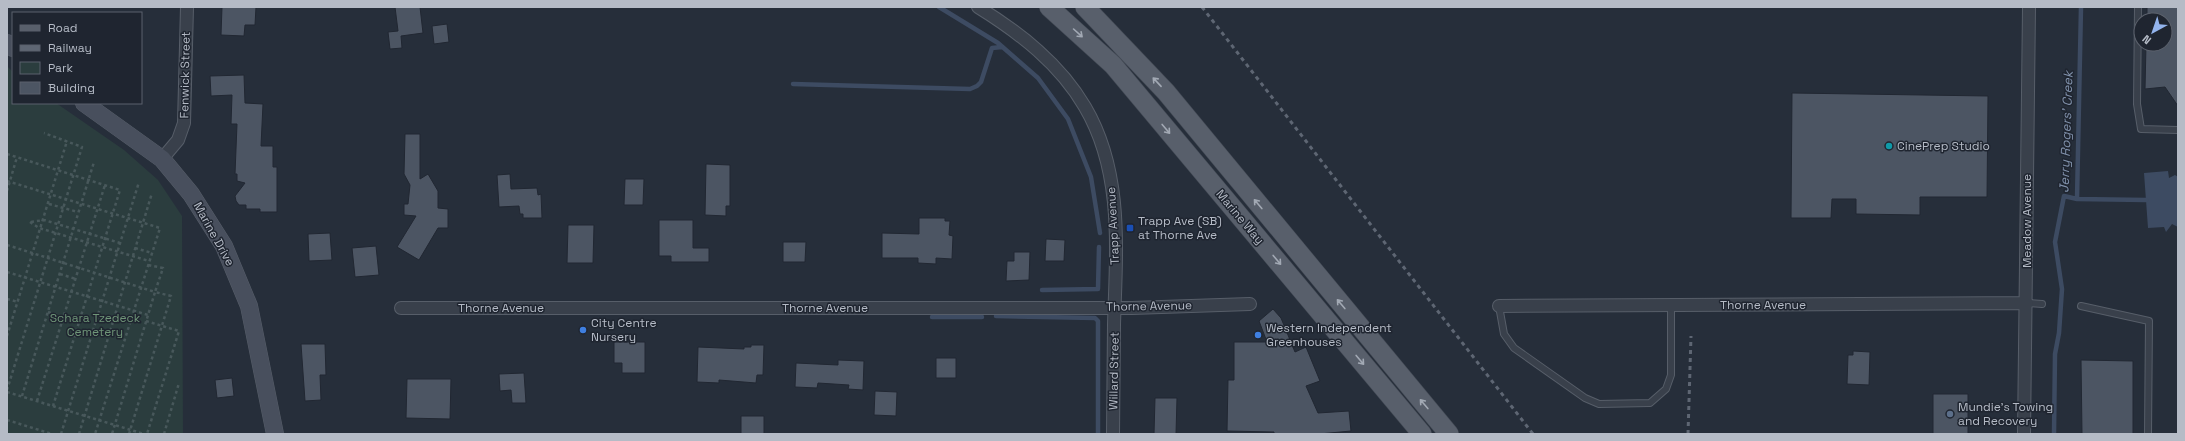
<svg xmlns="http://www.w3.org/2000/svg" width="2185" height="441" font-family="'Space Grotesk',sans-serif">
  <rect width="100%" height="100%" fill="#262e3a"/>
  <path fill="#2b3d3e" d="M7 66 13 72V103H56L124 150 158 180 182 216 183 434H7Z"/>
  <path fill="#3d4b62" d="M2168 171 2169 178 2175 175 2178 177V227L2172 224 2166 232 2164 227 2148 228 2144 173Z"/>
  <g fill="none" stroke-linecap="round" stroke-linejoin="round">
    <path stroke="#3d4b62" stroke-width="4.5" d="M939 7 998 43 1038 78 1068 119 1091 177 1100 233
      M793 84 970 89 977 86 981 82 992 48 1002 47
      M2077 199 2146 200
      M1042 290 1098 289 1099 247
      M996 316 1095 318 1098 321V433
      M932 317H982
      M2054 434 2055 354 2059 333 2062 289 2055 242 2064 196 2077 199 2081 7"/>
  </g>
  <path fill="#4c5563" stroke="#212732" d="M222 7H256L255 25H245L244 36 221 35Z
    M395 7H420L423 33 401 36 402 48 390 49 388 32 398 31Z
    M2147 7H2178V106L2165 87 2145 89 2146 44H2165V20H2147Z
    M447 24 449 42 434 44 432 26Z
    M244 75 245 103 263 104 261 146H273V167H277V212H260V209H246V205H239L236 201 235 196 245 183 237 181V174H235L237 124H231L232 95 211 96 210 76Z
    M1792 93 1988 96 1987 197H1920V215L1856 214V199H1832L1831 218H1791Z
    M405 134H420V179L428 174 438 191V208L448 209V228H438L419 260 397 247 416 216 404 215V204H408L410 185 404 174Z
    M706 164 730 165V206H726V216L705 215Z
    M510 174 511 189 537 188 538 195 541 194 542 218H523V214H520L519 206 499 207 497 175Z
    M625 179H644L643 205H624Z
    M919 218H945V221H950L949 235 953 236 952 259 936 258V264L918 263V258H882V233L919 234Z
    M659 220H693V248H709V262H671V256H659Z
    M568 225H594L593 263H567Z
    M330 233 332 260 309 261 308 234Z
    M1046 239 1065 240 1064 261H1045Z
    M783 242H806L805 262H783Z
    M376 246 379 275 355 277 352 248Z
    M1014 252H1030L1029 280 1006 281 1007 261H1014Z
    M1273 309 1281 318 1295 352 1306 347 1320 381 1306 386 1318 413 1349 411 1351 431 1319 434H1274V432L1227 431 1228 380H1234V342H1267L1259 321Z
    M614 342H645V373H622V363H614Z
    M301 344H325L326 375H320L321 400 305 401Z
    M751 345H764L763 375H757L756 383 719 380V383L697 382 698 347 744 349V347H751Z
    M1853 351 1870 352 1869 385 1847 384 1848 355H1853Z
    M936 358H956V378H936Z
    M838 360 864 361 863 390 848 389 849 385 818 383 817 388 795 387 796 363 838 365Z
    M2081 360 2133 361V434H2082Z
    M524 373 526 403H512L511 390 500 391 499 374Z
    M232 378 234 396 217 398 215 380Z
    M407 379H451L450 419 406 418Z
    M875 391 897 392 896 416 874 415Z
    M1933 394H1968V434H1933Z
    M1155 398H1177L1176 434H1154Z
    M741 416H764V434H741Z"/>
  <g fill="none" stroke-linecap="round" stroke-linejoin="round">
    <defs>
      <path id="lane" d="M2138 7 2137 104 2141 129 2178 130
        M2027 303 2042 304
        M1499 306 1504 334 1514 348 1585 398 1599 404 1650 403 1666 389 1671 375V305
        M2081 306 2149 321 2148 434"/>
      <path id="street" d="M978 7C1020 33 1060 64 1085 107 1124 173 1116 252 1114 325 1114 361 1113 398 1113 434
        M162 159 178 140 184 123 187 7
        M1499 306 2027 303
        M401 308H1132L1250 304
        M2024 434 2029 7"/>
      <path id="secondary" d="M7 43 13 48
        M84 103 162 159 191 194 224 246 249 306 275 434"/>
      <path id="primary" d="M1049 7 1113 65 1422 434
        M1085 7 1166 92 1449 434"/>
    </defs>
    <use href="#lane" stroke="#575e69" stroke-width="8"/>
    <use href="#street" stroke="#575e69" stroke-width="14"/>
    <use href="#secondary" stroke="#575e69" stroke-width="18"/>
    <use href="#primary" stroke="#424954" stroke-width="20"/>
    <path stroke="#48585b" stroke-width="2.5" stroke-dasharray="3 3" stroke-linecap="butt" d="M7 154 120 190 53 406
      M7 181 160 228 95 434
      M7 191 17 157
      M49 204 78 212
      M30 222 39 228 149 261
      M31 222 44 220 120 243
      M7 245 155 292 112 434
      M135 248 152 253
      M7 272 148 315
      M60 274 76 279
      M7 299 18 302
      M48 312 79 322
      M146 321 179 331 147 434
      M7 336 67 141
      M7 390 82 147 44 133
      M7 392 144 434
      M22 396 94 162
      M37 401 105 185
      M7 420 52 434
      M61 434 139 182
      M79 434 152 193
      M129 434 171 296 155 292 163 268 148 265
      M164 434 179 383"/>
    <use href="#lane" stroke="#39404b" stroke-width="6"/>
    <use href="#street" stroke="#39404b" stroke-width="12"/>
    <use href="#secondary" stroke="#484f5d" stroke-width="17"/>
    <use href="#primary" stroke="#585f6b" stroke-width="19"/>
    <path stroke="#5e6673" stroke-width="3" stroke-dasharray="4 4" stroke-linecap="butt" d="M1202 7 1533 434
      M1688 434 1691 336"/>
  </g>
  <defs><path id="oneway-shaft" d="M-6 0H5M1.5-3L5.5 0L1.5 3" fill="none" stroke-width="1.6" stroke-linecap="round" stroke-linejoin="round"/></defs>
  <g stroke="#a2a9b4">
    <use href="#oneway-shaft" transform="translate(1078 33) rotate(42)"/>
    <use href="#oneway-shaft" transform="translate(1157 82) rotate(-133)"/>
    <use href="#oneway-shaft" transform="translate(1166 129) rotate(50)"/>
    <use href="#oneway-shaft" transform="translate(1258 204) rotate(-130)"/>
    <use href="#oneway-shaft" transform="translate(1277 260) rotate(50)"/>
    <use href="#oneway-shaft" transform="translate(1341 304) rotate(-130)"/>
    <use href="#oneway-shaft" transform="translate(1360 360) rotate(50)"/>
    <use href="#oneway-shaft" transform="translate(1424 404) rotate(-130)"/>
  </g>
  <circle fill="#0f9aa8" stroke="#1f2530" stroke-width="1.5" cx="1889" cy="146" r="4"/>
  <rect fill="#1a4fb4" stroke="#1f2530" stroke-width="1.5" x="1126" y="224" width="8" height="8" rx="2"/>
  <g fill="#3f7fe0" stroke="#1f2530" stroke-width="1.5">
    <circle cx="583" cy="330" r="4"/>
    <circle cx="1258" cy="335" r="4"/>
  </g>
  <circle fill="#5c6f8a" stroke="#1f2530" stroke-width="1.5" cx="1950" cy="414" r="4"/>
  <g text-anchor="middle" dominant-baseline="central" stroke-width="3" stroke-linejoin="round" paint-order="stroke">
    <g font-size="12" fill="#b5bbc6" stroke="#1f2530">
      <text transform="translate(185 75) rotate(-89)">Fenwick Street</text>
      <text transform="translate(1240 217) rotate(50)">Marine Way</text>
      <text transform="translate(2027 221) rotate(-90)">Meadow Avenue</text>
      <text transform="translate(1113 226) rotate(-93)">Trapp Avenue</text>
      <text transform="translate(214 234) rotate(61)">Marine Drive</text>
      <text x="1763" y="305">Thorne Avenue</text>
      <text transform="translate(1149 306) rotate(-1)">Thorne Avenue</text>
      <text x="501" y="308">Thorne Avenue</text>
      <text x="825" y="308">Thorne Avenue</text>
      <text transform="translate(1114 371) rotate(-89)">Willard Street</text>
    </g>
    <g font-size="12" fill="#b5bbc6" stroke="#1f2530" text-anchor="start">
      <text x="1897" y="146">CinePrep Studio</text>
      <text x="1138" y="221">Trapp Ave (SB)<tspan x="1138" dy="14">at Thorne Ave</tspan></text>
      <text x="591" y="323">City Centre<tspan x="591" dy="14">Nursery</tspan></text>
      <text x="1266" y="328">Western Independent<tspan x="1266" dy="14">Greenhouses</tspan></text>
      <text x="1958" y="407">Mundie's Towing<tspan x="1958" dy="14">and Recovery</tspan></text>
    </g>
    <g font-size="12" fill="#6f9578" stroke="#1f2530">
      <text x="95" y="318">Schara Tzedeck<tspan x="95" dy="14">Cemetery</tspan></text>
    </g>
    <g font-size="13" font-style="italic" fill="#8091ab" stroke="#1f2530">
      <text transform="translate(2066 132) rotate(-88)">Jerry Rogers' Creek</text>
    </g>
  </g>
  <rect width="2185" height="441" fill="none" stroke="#b5bbc6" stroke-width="16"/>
  <rect x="12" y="12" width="130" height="92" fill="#1f2530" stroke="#5b616c"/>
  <rect x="20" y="25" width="20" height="6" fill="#585f6b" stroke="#5b616c"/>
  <text x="48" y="32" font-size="12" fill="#b5bbc6">Road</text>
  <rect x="20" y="45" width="20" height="6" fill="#5e6673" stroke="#5b616c"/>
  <text x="48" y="52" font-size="12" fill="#b5bbc6">Railway</text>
  <rect x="20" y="62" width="20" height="12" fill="#2b3d3e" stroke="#5b616c"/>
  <text x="48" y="72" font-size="12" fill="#b5bbc6">Park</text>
  <rect x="20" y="82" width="20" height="12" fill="#4c5563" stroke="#5b616c"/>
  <text x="48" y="92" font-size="12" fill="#b5bbc6">Building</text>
  <g transform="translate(2153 32) rotate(220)"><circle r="19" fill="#1f2530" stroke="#5b616c"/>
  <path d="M0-3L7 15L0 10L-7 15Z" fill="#93b4ed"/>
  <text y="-6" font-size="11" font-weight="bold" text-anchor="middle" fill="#b5bbc6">N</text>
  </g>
</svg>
